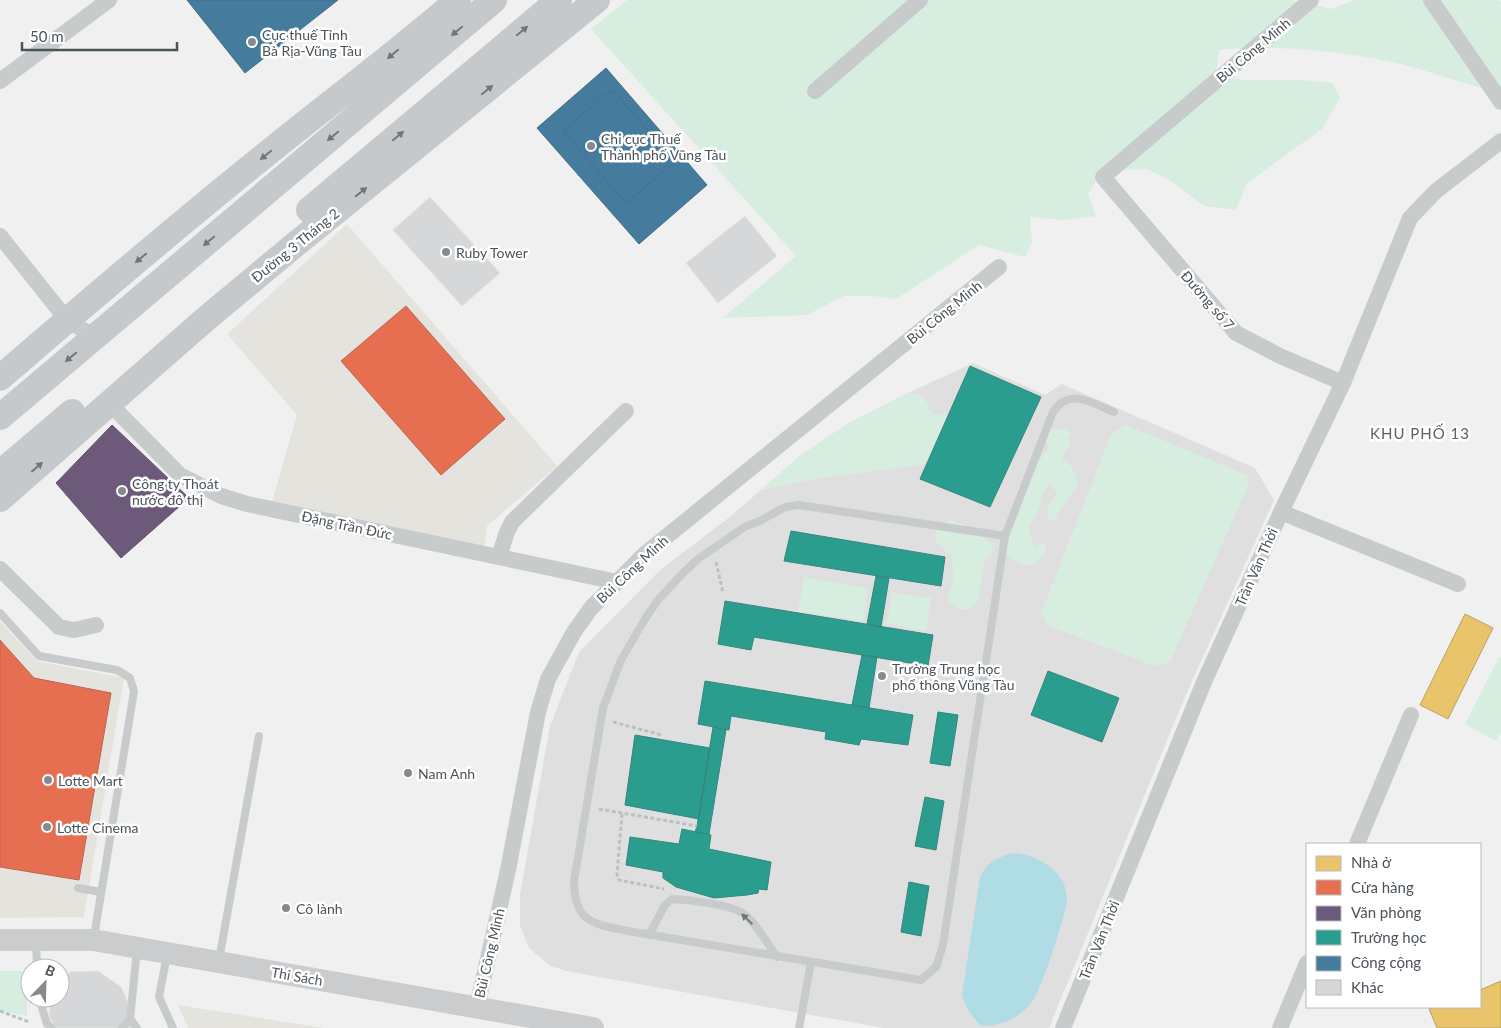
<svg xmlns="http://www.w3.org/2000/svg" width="1501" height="1028" font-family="Lato,sans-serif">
  <rect width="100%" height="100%" fill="#f0f0f0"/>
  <path fill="#e5e3de" d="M347 224 557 466 487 526 484 548 272 502 297 415 227 334Z
    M0 621 37 661 124 678 84 917 0 918Z
    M178 1005 323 1028H188Z"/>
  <path fill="#dfdfdf" d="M973 363 1045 395 1062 384 1255 468 1274 500 1184 699 1049 1028H884L566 971 549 965 529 948 520 926V894L550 726 579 652 660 570 731 516 800 456 847 424 908 393Z"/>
  <path fill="#d7eddf" d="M627 0H1291L1331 9 1355 0H1498L1501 2V91L1496 92C1468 85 1440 75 1412 67 1357 52 1276 44 1219 50L1216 74 1244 80H1303L1333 83 1340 98 1322 129 1247 183 1236 210 1204 206 1171 181 1147 169 1124 170 1097 179 1088 194 1096 216 1063 220 1030 217 1032 242 1025 257 979 245 896 299 872 296H844L807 315 723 318 796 256 591 29Z
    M908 393 923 395 933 414H948L926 464 810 480 760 491 800 456 847 424Z
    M1126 425 1247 475 1248 486 1170 662 1154 666 1049 626 1041 613 1112 432Z
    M1049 429H1069L1071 434 1068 438 1069 447 1061 460 1069 463 1076 475 1077 486 1059 511 1056 522 1048 519C1045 508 1049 501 1058 495L1050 483C1040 494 1042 502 1037 513 1035 518 1031 523 1028 528L1035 548 1045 542V553L1033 566C1022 567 1008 556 1000 547L1021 503 1016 491 1048 449V444L1044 441Z
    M949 519 963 524 992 544 993 551 984 562 979 599 970 609H961L949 604 948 595 953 582 952 558 935 540V533Z
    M804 577 868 588 863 621 798 611Z
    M892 592 931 598 926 631 887 624Z
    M1499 657 1501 658V732L1496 741 1465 724Z
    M0 971H27V1016L0 1011Z"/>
  <path fill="#b0dce6" d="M1013 853C1037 854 1065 870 1067 897 1068 910 1042 987 1034 999 1031 1003 1026 1009 1021 1013 1009 1022 997 1026 982 1026 971 1016 966 1009 962 995L980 877C986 863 997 857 1013 853Z"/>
  <path fill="#e9c46a" stroke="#b9a265" d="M1465 614 1493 628 1448 719 1420 705Z
    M1501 981V1028H1437L1429 1009 1435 1007H1480V990Z"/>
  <path fill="#e76f51" stroke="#b86754" d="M406 306 505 419 441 475 341 361Z
    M0 640 34 678 111 693 79 880 0 867Z"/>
  <path fill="#6d597a" stroke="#625770" d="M112 425 189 498 121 558 56 483Z"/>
  <path fill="#2a9d8f" stroke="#34877f" d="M970 366 1041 397 990 507 920 479Z
    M791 531 945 557 941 586 784 561Z
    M876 576 889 578 881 627 867 624Z
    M725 601 933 635 928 666 754 637 751 650 718 644Z
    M862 655 877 657 869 708 852 705Z
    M1048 671 1119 698 1102 742 1031 715Z
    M705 681 913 715 908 745 861 739 859 745 825 739 826 732 731 716 729 730 698 724Z
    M938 712 958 715 950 766 930 763Z
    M713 727 726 730 709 834 695 832 697 826Z
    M635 735 710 748 699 819 625 805Z
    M925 797 944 801 936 850 915 846Z
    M682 829 711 835 709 849 771 862 767 890 759 889 758 893 747 895 714 898 676 887 663 878V872L626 865 630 837 679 844Z
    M909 882 929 886 921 936 901 932Z"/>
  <path fill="#457b9d" stroke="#466f89" d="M187 0H338L245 73Z
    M606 68 707 185 639 244 537 128Z
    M612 89 675 162 626 203 563 131Z"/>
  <path fill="#d6d7d8" stroke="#e2e2e3" d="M430 197 500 273 462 306 393 230Z
    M745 216 777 256 718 303 686 263Z
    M98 971 121 987 135 1018 138 1028H55L49 1015 52 998H60V983L70 972Z"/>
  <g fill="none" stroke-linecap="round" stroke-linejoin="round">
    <path stroke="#b8c2bf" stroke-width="3" stroke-dasharray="4 2.5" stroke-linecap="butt" d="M716 562 723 593
      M613 722 662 735
      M599 809 697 826
      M622 814 617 874 619 880 664 889
      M0 1011 29 1022"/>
    <path stroke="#c8cbcc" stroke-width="8" d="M1005 536 799 505 785 507 760 521 746 526 698 559 684 572 658 600 645 619 621 660 603 708 574 881C574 922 593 924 628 931L921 980 936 967 943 945 1005 536 1053 412C1070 387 1092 403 1114 412
      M0 613 39 656 117 670 130 678 134 691 94 937
      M78 888 101 892
      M649 935 665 905 672 899C690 900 729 904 744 914 757 924 767 943 777 957
      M36 942 37 968
      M137 950 130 1019 137 1028
      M167 955 159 997 173 1028
      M219 960 259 736
      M39 998 47 1024 52 1028
      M122 1028 130 1019
      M799 1028 811 962"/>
    <path stroke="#c8cbcc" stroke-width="16" d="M1311 0 1103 177 1236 333 1280 356 1343 383
      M1431 0 1501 102
      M0 81 109 0
      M815 91 920 0
      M0 236 67 320 95 337
      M109 403 180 475 221 496 247 504 617 582
      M1281 512 1458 584
      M499 557 507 532 512 522 626 411
      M0 569 59 627 74 630 96 625
      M1357 844 1411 715
      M477 1007 508 870 538 712 548 679 574 632 591 608 645 554 999 267
      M1063 1028 1204 682 1281 512 1343 383 1410 218 1436 191 1501 141
      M1280 1028 1307 963"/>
    <path stroke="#caccce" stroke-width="22" d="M0 940H93L593 1028"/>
    <path stroke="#c6c9cb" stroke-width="26" d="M309 210 559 0
      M0 378C98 293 197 209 299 128 352 86 406 45 458 0
      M0 417 494 0
      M0 473 72 412
      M0 499 208 317 297 243 597 0"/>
  </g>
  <defs><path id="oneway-solid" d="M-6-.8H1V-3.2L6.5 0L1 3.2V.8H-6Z" transform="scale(1.25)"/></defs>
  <g fill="#6f767c">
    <use href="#oneway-solid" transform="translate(457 31) rotate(140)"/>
    <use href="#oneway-solid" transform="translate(522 31) rotate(-40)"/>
    <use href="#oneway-solid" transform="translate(393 54) rotate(140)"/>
    <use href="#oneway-solid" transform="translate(487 90) rotate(-39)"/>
    <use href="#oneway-solid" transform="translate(333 136) rotate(140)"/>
    <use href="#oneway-solid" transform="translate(398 136) rotate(-40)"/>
    <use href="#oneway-solid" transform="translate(266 155) rotate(141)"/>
    <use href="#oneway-solid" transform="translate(361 192) rotate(-39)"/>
    <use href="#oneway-solid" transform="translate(209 241) rotate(140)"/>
    <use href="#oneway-solid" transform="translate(141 258) rotate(140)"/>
    <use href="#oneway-solid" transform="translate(71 357) rotate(140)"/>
    <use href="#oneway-solid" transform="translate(37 467) rotate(-41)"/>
  </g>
  <use fill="#70777c" href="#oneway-solid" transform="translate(747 919) rotate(-136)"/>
  <g fill="#848a8e" stroke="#fff" stroke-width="2">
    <circle cx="252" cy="42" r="5"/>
    <circle cx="591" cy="146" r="5"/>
    <circle cx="446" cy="252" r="5"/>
    <circle cx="122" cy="491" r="5"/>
    <circle cx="882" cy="676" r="5"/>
    <circle cx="408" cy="773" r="5"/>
    <circle cx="48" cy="780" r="5"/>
    <circle cx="47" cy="827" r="5"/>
    <circle cx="286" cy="908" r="5"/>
  </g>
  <g text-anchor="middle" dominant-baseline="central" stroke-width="5" stroke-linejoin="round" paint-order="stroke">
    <g font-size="14" fill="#4a535a" stroke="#fff" text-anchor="start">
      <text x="262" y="34">Cục thuế Tỉnh<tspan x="262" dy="16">Bà Rịa-Vũng Tàu</tspan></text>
      <text x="601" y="138">Chi cục Thuế<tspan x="601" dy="16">Thành phố Vũng Tàu</tspan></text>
      <text x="456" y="252">Ruby Tower</text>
      <text x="132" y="483">Công ty Thoát<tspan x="132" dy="16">nước đô thị</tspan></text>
      <text x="892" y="668">Trường Trung học<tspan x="892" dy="16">phổ thông Vũng Tàu</tspan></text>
      <text x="418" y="773">Nam Anh</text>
      <text x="58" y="780">Lotte Mart</text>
      <text x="57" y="827">Lotte Cinema</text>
      <text x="296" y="908">Cô lành</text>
    </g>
    <g font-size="14" fill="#4a535a" stroke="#fff">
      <text transform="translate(1253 50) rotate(-40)">Bùi Công Minh</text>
      <text transform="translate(295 245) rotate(-39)">Đường 3 Tháng 2</text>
      <text transform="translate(1208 300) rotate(49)">Đường số 7</text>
      <text transform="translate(944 312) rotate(-39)">Bùi Công Minh</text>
      <text transform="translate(347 525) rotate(12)">Đặng Trần Đức</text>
      <text transform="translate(1256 567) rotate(-66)">Trần Văn Thời</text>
      <text transform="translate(632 569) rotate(-43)">Bùi Công Minh</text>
      <text transform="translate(1099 940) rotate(-68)">Trần Văn Thời</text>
      <text transform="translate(489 953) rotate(-77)">Bùi Công Minh</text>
      <text transform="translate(297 976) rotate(10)">Thi Sách</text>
    </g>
    <g font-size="15" letter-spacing="1" fill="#5d6063" stroke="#fff">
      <text x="1420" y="433">KHU PHỐ 13</text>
    </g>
  </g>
  <rect x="1306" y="843" width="175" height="165" fill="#ffffff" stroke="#b7babd"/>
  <rect x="1316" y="856" width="25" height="15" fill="#e9c46a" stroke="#b7babd"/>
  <text x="1351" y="868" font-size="15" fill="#4a535a">Nhà ở</text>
  <rect x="1316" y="880" width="25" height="15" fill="#e76f51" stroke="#b7babd"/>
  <text x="1351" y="893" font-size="15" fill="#4a535a">Cửa hàng</text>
  <rect x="1316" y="906" width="25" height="15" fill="#6d597a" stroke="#b7babd"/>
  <text x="1351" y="918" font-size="15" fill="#4a535a">Văn phòng</text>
  <rect x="1316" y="930" width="25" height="15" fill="#2a9d8f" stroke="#b7babd"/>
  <text x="1351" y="943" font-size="15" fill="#4a535a">Trường học</text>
  <rect x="1316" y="956" width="25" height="15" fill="#457b9d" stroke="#b7babd"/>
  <text x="1351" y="968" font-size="15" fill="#4a535a">Công cộng</text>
  <rect x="1316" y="980" width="25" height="15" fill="#d6d7d8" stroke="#b7babd"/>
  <text x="1351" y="993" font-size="15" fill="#4a535a">Khác</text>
  <g transform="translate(45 983) rotate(23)"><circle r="24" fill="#ffffff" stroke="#b7babd"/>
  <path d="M0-4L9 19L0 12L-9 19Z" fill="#848a8e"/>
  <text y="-8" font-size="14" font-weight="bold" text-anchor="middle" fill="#4a535a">B</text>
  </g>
  <path d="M22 42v8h155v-8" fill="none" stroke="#4a535a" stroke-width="2.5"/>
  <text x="30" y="42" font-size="15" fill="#4a535a" stroke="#ffffff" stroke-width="4" paint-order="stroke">50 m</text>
</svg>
